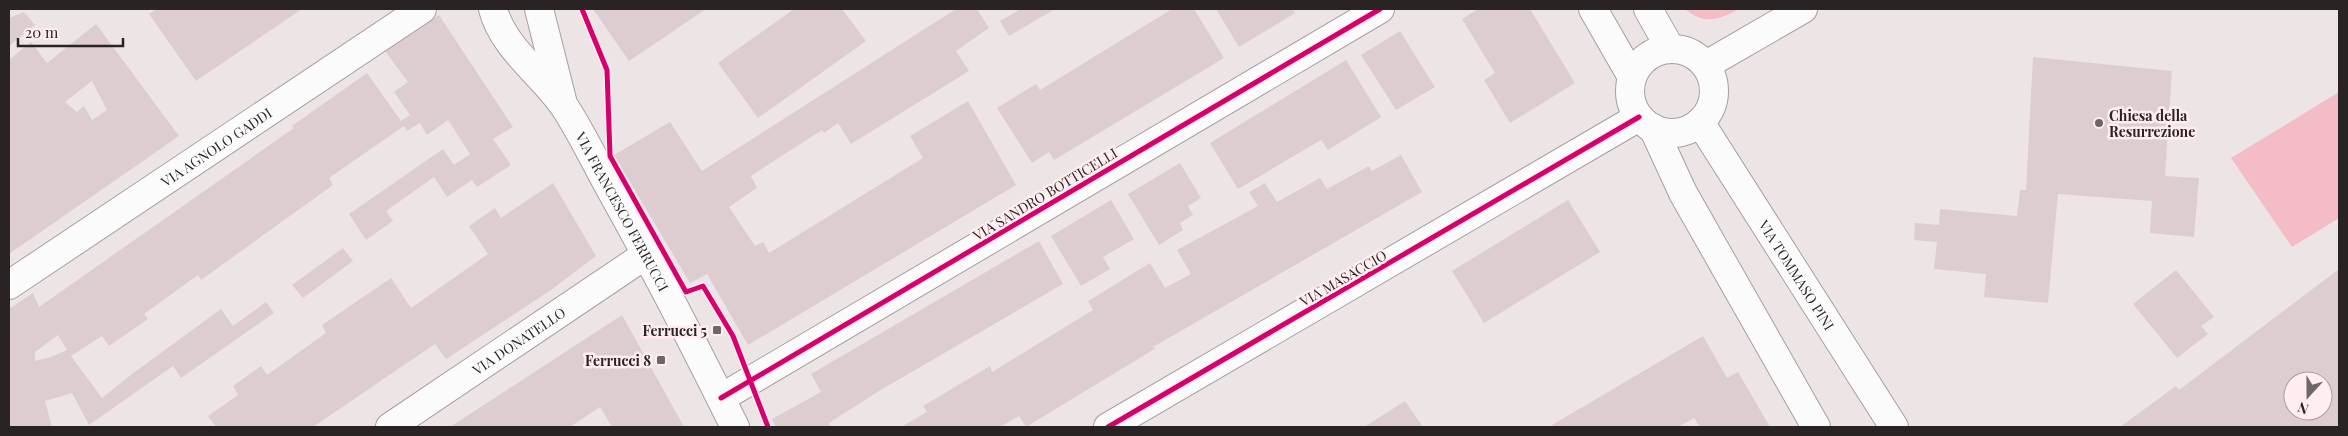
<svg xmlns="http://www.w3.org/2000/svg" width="2348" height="436" font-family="'Playfair Display',serif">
  <rect width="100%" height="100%" fill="#ede4e5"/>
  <path fill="#f3bcc6" d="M1685 9H1739C1719 20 1704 25 1685 9Z
    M2339 92V218L2292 247 2231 158Z"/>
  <path fill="#decdd0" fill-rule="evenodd" d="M157 9H302L196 81 149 14Z
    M593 9H706L629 61Z
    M794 9H842L866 41 758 118 718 63Z
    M956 9H977L989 28 956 51 969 71 851 144 838 123 824 133 822 130 751 176 757 188 729 207 755 246 763 242 769 253 923 158 910 136 968 101 1016 185 748 345 707 274 690 283 614 155 670 122 702 171Z
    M1021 9H1055L1009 36 1000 21Z
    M1172 9H1194L1224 58 1054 160 1049 152 1032 163 997 108 1036 84 1040 90Z
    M1216 9H1292L1295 13 1239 47Z
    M1478 9H1530L1575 83 1510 123 1484 80 1495 73 1462 19Z
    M24 12 35 25 9 46V18Z
    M439 15 513 127 493 139 511 165 477 187 472 180 447 197 434 177 386 211 393 221 366 240 349 214 443 149 454 165 470 154 448 120 427 135 420 123 407 131 404 126 329 178 333 185 201 280 198 275 144 314 148 319 109 346 102 336 71 356 102 398 132 374 221 309 233 326 266 302 274 313 181 378 173 366 89 425 72 393 45 401 52 427H9V309L33 293 39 307 294 128 292 126 367 73 401 121 410 115 394 92 408 82 385 51ZM58 335 67 350 51 357 35 361V352Z
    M96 24 179 136 9 254V60L31 42 47 63ZM92 81 107 110 92 120 84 106 77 112 65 102Z
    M1400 31 1435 87 1396 110 1361 55Z
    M2033 57 2172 71 2165 176 2199 178 2194 237 2150 233 2152 201 2058 194 2048 303 1984 297 1986 274 1934 269 1937 242 1914 240 1915 223 1939 225 1940 209 2017 216 2020 190H2026Z
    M1346 60 1381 117 1328 150 1321 140 1238 189 1210 143Z
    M1401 155 1422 192 1153 347 1156 348 1026 427 1019 416 1000 427H901L927 412 923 406 990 366 992 372 1093 310 1088 301 1150 263 1165 288 1191 274 1177 250 1258 206 1249 192 1265 183 1277 202 1320 178 1327 189 1369 166 1372 171Z
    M1180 163 1201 198 1188 206 1193 215 1180 223 1183 230 1159 245 1128 194Z
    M553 183 596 256 551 290 446 359 435 344 313 427H216L208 416 238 395 233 386 261 366 267 375 326 333 322 325 391 278 411 308 488 254 469 226 495 208 501 218Z
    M1111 200 1134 239 1103 257 1110 269 1081 286 1051 236Z
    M1568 200 1600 252 1484 323 1452 271Z
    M1039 241 1063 284 879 391 829 423 831 427H776L772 419 821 392 811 374Z
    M343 248 353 261 303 298 292 285Z
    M2339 269V427H2120L2176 386 2179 390ZM2293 381H2323V411H2293Z
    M2176 270 2214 317 2201 326 2208 334 2177 358 2133 304Z
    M622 315 684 427H612L600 407 570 427H450Z
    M1703 336 1727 378 1738 372 1770 427H1700L1694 418 1678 427H1553L1552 425Z
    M1405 401 1423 427H1364Z"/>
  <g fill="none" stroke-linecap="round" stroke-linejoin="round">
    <defs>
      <g id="minor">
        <path id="s1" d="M493 9C503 48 542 74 564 106 582 133 596 164 612 192 655 269 696 348 735 427"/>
        <path d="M539 9 562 100"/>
        <path d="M1593 9 1632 77"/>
        <path d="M1648 9 1670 48"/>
        <circle cx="1672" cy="91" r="42"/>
        <path d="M1706 65 1803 9"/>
        <path id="s2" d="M1700 122 1894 427"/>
        <path d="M1653 128 1683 193 1816 427"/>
        <path id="s3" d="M9 285 422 9"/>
        <path d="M721 398 1380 9"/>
        <path id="s4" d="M390 427 647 254"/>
        <path d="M1108 427 1639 117"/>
      </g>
    </defs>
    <use href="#minor" stroke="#a69fa0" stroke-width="30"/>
    <use href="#minor" stroke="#fcfbfb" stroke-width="28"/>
    <defs>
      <path id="cycleway" d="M582 9 607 70 610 156 686 292 703 286 733 336 768 427
        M721 398 1380 9
        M1108 427 1639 117"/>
    </defs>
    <use href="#cycleway" stroke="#ffedef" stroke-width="8"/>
    <use href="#cycleway" stroke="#d6006c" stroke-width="5"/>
  </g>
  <g fill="#6e6768" stroke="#ffedef" stroke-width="2">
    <circle cx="2099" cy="123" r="5"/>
    <rect x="712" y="325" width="10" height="10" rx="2.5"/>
    <rect x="656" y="355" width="10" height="10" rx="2.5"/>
  </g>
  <g text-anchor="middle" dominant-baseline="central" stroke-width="5" stroke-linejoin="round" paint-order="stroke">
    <g font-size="14" font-weight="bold" fill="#2a2324" stroke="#ffedef" text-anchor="end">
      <text x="2109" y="115" text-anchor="start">Chiesa della<tspan x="2109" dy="16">Resurrezione</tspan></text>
      <text x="707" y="330">Ferrucci 5</text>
      <text x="651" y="360">Ferrucci 8</text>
    </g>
    <g font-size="14" fill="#2a2324" stroke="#ffedef">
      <text stroke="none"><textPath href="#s3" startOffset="249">VIA AGNOLO GADDI</textPath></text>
      <text transform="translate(1045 194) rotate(-31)">VIA SANDRO BOTTICELLI</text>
      <text stroke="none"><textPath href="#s1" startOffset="242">VIA FRANCESCO FERRUCCI</textPath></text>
      <text stroke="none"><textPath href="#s2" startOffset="181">VIA TOMMASO PINI</textPath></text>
      <text transform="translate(1343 278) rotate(-30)">VIA MASACCIO</text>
      <text stroke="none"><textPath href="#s4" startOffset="155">VIA DONATELLO</textPath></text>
    </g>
  </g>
  <rect width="2348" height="436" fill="none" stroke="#2a2324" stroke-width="20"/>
  <g transform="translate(2308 396) rotate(201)"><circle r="24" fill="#ffedef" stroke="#aa9c9e"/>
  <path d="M0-4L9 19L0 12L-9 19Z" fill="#6e6768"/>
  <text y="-8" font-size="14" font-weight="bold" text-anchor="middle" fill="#2a2324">N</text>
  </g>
  <path d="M18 38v8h105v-8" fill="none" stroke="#2a2324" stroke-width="2.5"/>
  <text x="25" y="38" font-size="15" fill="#2a2324" stroke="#ffedef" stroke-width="4" paint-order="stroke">20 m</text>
</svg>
